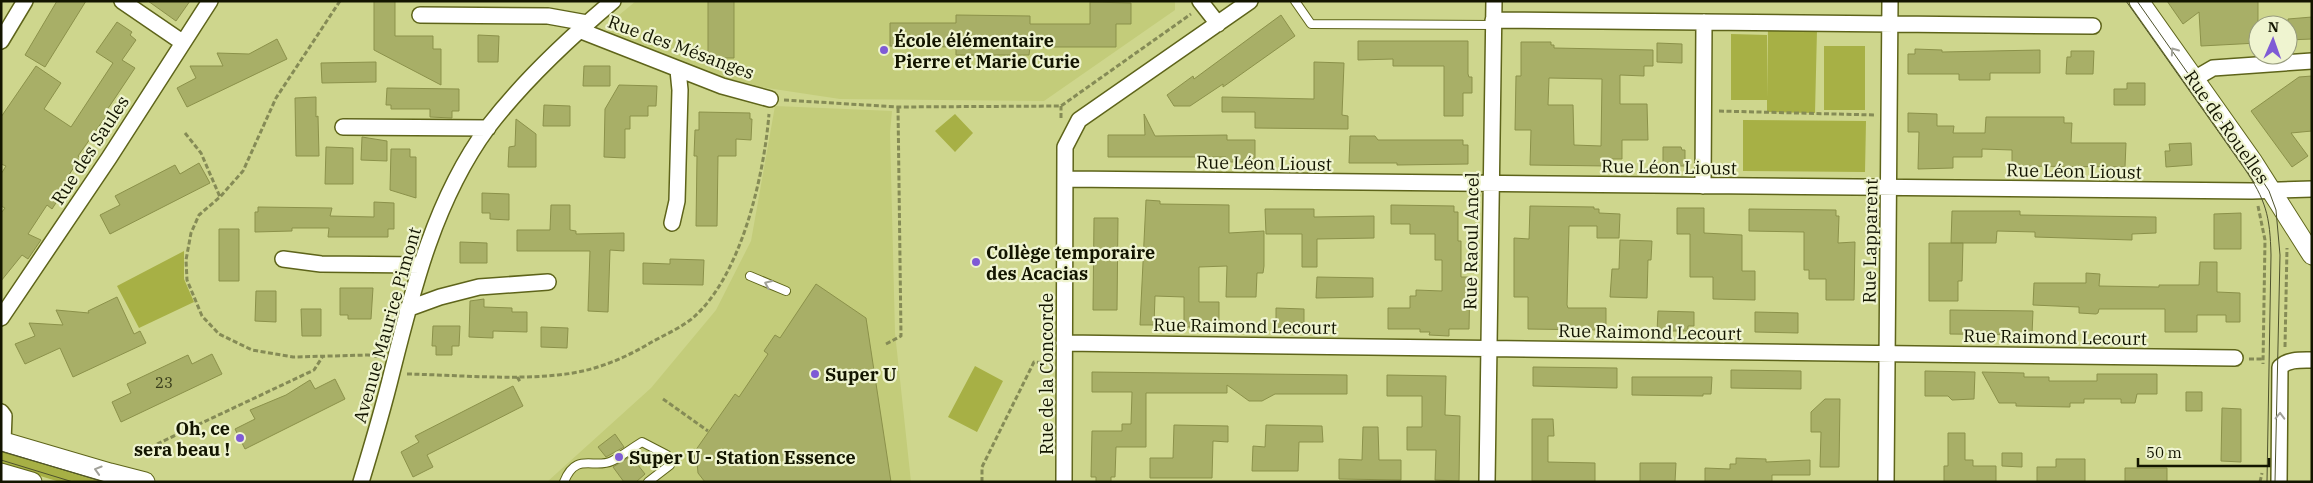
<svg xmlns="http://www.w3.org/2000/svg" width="2313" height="483" font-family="'IBM Plex Serif',serif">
  <rect width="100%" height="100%" fill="#ced68d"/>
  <path fill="#c3cc7a" d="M636 1H1175V10L1044 101 840 99 753 86 695 68 609 33 607 25Z
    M775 106 892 111 890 133 895 333 911 482H547L651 388 716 310 751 241Z"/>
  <path fill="#a7b045" d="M1768 29 1817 30 1815 113 1767 112V100H1731V34L1767 35V98Z
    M1824 46H1865V110H1824Z
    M955 114 973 133 955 152 935 131Z
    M1743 120 1866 121 1865 172 1743 171Z
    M184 251V279L194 302 139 328 117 286Z
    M975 366 1003 381 977 432 948 417Z
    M1 446 121 482H60L1 464Z"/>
  <path fill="#a8af67" stroke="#8b914a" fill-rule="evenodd" d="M57 1H86L45 67 25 55Z
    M148 1H190L176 21Z
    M374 1H395V36H433V49H441V85L374 50Z
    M708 1H734V58H708Z
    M2167 1H2258V43L2201 46 2199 12 2183 24Z
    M1090 2 1131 3V24H1116V47H1030L1029 55H956V47L890 46V23H956V15L1030 16V24H1090Z
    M1281 15 1295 36 1223 87V84L1190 106H1174L1167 95 1193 76 1194 79Z
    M2312 17V39L2288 40V19Z
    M117 22 132 32 130 35 136 40 122 60 135 68 107 110 109 112 78 156 80 158 61 187 65 189 52 209 47 205 28 234 41 240 28 259 22 255 1 281V213L5 208 1 206V174L6 166 1 164V117L36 66 61 83 44 109 71 127 113 63 96 52Z
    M478 35 499 36 498 62H478Z
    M277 39 287 59 187 107 177 88 196 78 190 66H223L217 53 249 54Z
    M1358 41H1468V74L1469 77H1472V93H1463V116H1444V66H1393V59L1358 60Z
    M1521 42H1551V45H1554V48L1653 50V66H1644V76L1620 75V104H1647L1648 140H1622V159H1608V166L1530 165 1531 130H1515L1516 76H1521ZM1549 78 1602 79 1601 146 1574 145 1573 105H1548Z
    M1657 43 1682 44V63L1657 62Z
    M1915 49 1942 50V52L2040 50V73H1990V80H1959V74H1908V54H1915Z
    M2071 51H2094L2093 74H2066L2067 57H2071Z
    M376 62V82L322 83 321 63Z
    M1314 62 1344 63 1342 115 1348 116V129L1255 128V112H1222V97L1314 99Z
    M584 66H610V86H583Z
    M2312 76V131L2291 133 2308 156 2292 167 2251 111 2299 77Z
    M2127 83H2145V105H2114V89H2127Z
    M619 85 657 86 656 106H648V116H630V129H625V158L604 157 605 109Z
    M387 88 459 89V111H452V118L430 117V109H391V105H386Z
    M316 97V117L318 116 319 156H296L295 98Z
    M544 105 570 106V126H543Z
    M699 112 750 113V119H752L751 140 736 139V156H718L717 226H696L697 156H694L695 130H699Z
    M1908 113 1937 114V126H1954L1953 133H1985L1986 117H2064V123H2072L2071 143H2126L2125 167 2012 166V150L1982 149V157H1953V168L1918 169 1919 132H1908Z
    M1144 114 1155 136 1227 135V140H1255V162H1226V157H1108V135H1145Z
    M516 119 536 134V167H508L509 147 515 146Z
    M1350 136H1375L1378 140H1463V145H1468V164L1397 165V163H1349Z
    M362 137 387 141V161L361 160Z
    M2191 143 2192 165 2166 167 2165 151H2170L2169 144Z
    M326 147 353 148V184H325Z
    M1663 147H1681L1682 150H1685V166H1663Z
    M391 149H410V157H416V198L390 190Z
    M199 163 210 183 110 234 100 215 120 205 115 196 175 165 180 174Z
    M482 193 509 194V220L490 219V213H482Z
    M1146 200 1160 201V204L1229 205V233L1264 231V266L1263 273H1257L1256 297H1226L1227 266 1199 267V302H1219V327H1184V297L1155 296 1154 325H1140Z
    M374 202 394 203V229H388V237H328L329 228H292V231L255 232V212H258V207L332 208 330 216 374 217Z
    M551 205H570V230L576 231V234L624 233V251L610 250 608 312 588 311 590 251H517V230H550Z
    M1391 205 1454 206V212H1458V241H1461V277H1470L1469 329H1449V336L1429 335 1430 332H1420V329H1388V308H1410V296H1416V290L1442 291V260H1435V234H1410V224H1391Z
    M1530 206 1594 207V209H1599V213L1620 214 1619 238H1597V226H1569L1567 305 1568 308H1606V327H1596V330L1528 329V297H1514V238L1529 239Z
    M1677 208H1704V233L1742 235V271H1755V300L1713 299V277H1690V234H1677Z
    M1265 209H1314V217L1374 216V238L1317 239V267H1302V234H1266Z
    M1749 209 1836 210V216H1839L1838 243 1855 242 1854 300H1826V279H1809V270H1804V232L1749 231Z
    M1952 211H2020V215L2156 217V233L2132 234V240L2035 237V232L1997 231 1996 243H1951Z
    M2241 213V249H2214V214Z
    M1094 218H1118L1117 310H1093Z
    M219 229H239V281H219Z
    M1620 240 1652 241 1651 260H1648L1647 298 1610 297 1612 269H1619Z
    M460 242 487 243V263H460Z
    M1929 243H1963L1962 281H1958V301H1929Z
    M670 259 704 260 703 285 643 284V263L670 264Z
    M2200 262H2217V292L2240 293V322H2226V315H2197V332H2165V309H2099L2098 313 2096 314 2079 313V307L2033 305 2034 283H2086V273L2100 274 2099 286 2159 287V285H2199Z
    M1317 277 1373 278V297L1316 298Z
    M816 284 866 318 891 482H705L698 473 697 462 693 454 735 394 739 397 768 354 764 351 775 335 780 338Z
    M340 288H373L371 319H348V315H340Z
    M256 291H276V322L255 321Z
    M117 297 134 334 140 331 146 343 73 377 60 348 25 364 15 344 35 336 29 323 63 325 56 310 89 313 88 311Z
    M484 299V307L512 308V312H527V332L493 331V338L469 337 470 301Z
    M1276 308 1304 309V323H1298V328L1276 327Z
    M301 309H321V336H302Z
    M1950 310 2033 311 2032 335 1950 334Z
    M1658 311 1694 312V326H1688V331H1657Z
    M1755 312 1798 313V333L1755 332Z
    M433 326H460L459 346H452V355H436V346H432Z
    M541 327 568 328 567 348 541 347Z
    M212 354 222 374 121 422 112 402 131 393 127 384 188 355 192 364Z
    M1533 367 1617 368V388L1533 386Z
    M1731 370 1801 371V389L1731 388Z
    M1925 371 1975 372 1974 399 1952 400 1948 396H1925Z
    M1092 372 1347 375V394H1275L1262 401H1249L1227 385V393H1146V447H1116L1115 477H1111V482H1096V477H1091L1092 431H1122V424H1131L1132 392H1092Z
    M1982 372 2024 373V377H2049V381H2097V374H2157V394H2137L2135 403H2121V399H2084V403H2070V407L2016 406V403H1999Z
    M1387 375 1446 376 1445 415 1460 416 1459 481 1435 480 1436 450H1407V427H1422V396H1387Z
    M1632 377H1712L1711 394H1703V396L1632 395Z
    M335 379 345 399 245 449 235 429 255 419 250 410 286 395 310 380 315 389Z
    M513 386 523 406 427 455 433 467 413 477 401 452 419 442 415 436Z
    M2186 392H2202V411H2186Z
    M1825 399H1840L1839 467H1820L1821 432H1811V412Z
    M2222 408 2241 409V462L2221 461Z
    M1532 419H1553L1554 436H1548V462L1595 463V482L1532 481Z
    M1174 425 1228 426V442L1213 441 1212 478H1150V458H1173Z
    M1266 425 1322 426 1323 442H1299L1298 471H1252L1253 446 1265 447Z
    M1363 427H1378L1379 460H1401V480L1339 479V459L1362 460Z
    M1948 433H1965V460H1973V466H1996V482H1944V466H1948Z
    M615 434 624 447 606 457 598 447Z
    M2002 453H2022V467L2002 466Z
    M631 456 645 474 636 482H624L613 467Z
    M1736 458 1766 459V462L1810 460V475H1772V482H1705V468L1730 469V464H1736Z
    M2056 459H2085V482H2037V467H2056Z
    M1640 463H1676L1675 482H1640Z
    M2125 468H2167V482H2125Z"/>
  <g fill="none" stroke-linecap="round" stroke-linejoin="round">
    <defs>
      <path id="service" d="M1295 1 1311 24 1493 25
        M750 276 786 291
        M564 482C576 451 594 470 612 461 622 456 632 448 642 442L667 455
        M648 482 670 465"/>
      <path id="minor" d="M122 1 182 42
        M1200 1 1218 24
        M420 15 548 16 587 23
        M1493 20 2093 26
        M579 30 722 86 770 99
        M1 41 25 1
        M2194 79 2213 68 2312 61
        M343 127 488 128
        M1066 179 2252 191 2312 189
        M1703 186 1704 22
        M672 223 677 201 680 90 678 70
        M283 259 321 264 421 265
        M407 309 440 297 479 287 548 282
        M1 318 109 158 210 1
        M1064 343 2235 358
        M1 412 4 416 3 442
        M361 482C372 446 383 409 392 372 413 288 435 199 488 127 524 80 568 39 613 1
        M1064 482 1065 147 1079 120 1250 1
        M1487 482 1494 1
        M1886 482 1890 1
        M2279 482 2280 367C2289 359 2300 360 2312 360"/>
      <path id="tertiary" d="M2139 1 2253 162 2312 255
        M1 441 110 473 145 482
        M1 473 32 482"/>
    </defs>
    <use href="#service" stroke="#5e641a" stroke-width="10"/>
    <use href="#minor" stroke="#5e641a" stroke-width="18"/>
    <use href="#tertiary" stroke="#5e641a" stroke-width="21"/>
    <path stroke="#858b56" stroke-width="3" stroke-dasharray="5 2.5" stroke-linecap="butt" d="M340 1 276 98 243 171 220 197 199 215 191 233 186 260 187 280 202 316 219 334 252 350 293 357 368 355 380 357
      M784 100 898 107 1061 106 1191 14
      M1719 111 1875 115
      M1061 118V106
      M185 133 201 153 220 197
      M2258 206 2265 240 2263 364
      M886 344 901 336 898 107
      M2285 347 2287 248
      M2249 359H2263
      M407 374C457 375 509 380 558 375 591 372 622 360 650 343 664 335 683 327 695 316 742 273 764 175 769 114
      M517 377 521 383
      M663 399 708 431
      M157 444 314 370 323 356
      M982 482V467L1034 362 1048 363
      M2260 482 2262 473"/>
    <use href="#service" stroke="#fff" stroke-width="8"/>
    <use href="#minor" stroke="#fff" stroke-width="15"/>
    <use href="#tertiary" stroke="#fff" stroke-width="19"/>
    <path stroke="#4e522d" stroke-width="1" d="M2126 1 2244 168C2266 200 2270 216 2271 255L2267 482
      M2137 1 2251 163 2269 191 2276 210 2280 255 2275 482
      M1 451 104 482
      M1 460 73 482"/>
  </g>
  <defs><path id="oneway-chevron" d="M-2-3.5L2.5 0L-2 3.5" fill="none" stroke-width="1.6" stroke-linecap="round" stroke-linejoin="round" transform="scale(1.25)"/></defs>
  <g stroke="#a1a199">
    <use href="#oneway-chevron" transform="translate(2174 51) rotate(-125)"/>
    <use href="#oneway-chevron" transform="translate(768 284) rotate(-157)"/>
    <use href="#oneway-chevron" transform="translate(2280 416) rotate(-89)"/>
    <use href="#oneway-chevron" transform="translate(98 470) rotate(-163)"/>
  </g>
  <g fill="#7f5bd5" stroke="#eff4d0" stroke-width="2">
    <circle cx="884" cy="50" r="5"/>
    <circle cx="976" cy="262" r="5"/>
    <circle cx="815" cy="374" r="5"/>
    <circle cx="240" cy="438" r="5"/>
    <circle cx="619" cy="457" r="5"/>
  </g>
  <g text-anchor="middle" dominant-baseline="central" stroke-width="4.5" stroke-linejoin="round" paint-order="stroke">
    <g font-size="15" fill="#383c1a">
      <text x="164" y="382">23</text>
    </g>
    <g font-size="18" font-weight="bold" fill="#131500" stroke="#eff4d0" text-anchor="start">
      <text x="894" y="40">École élémentaire<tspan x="894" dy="21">Pierre et Marie Curie</tspan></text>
      <text x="986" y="252">Collège temporaire<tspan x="986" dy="21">des Acacias</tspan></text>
      <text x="825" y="374">Super U</text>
      <text x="230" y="428" text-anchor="end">Oh, ce<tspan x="230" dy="21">sera beau !</tspan></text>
      <text x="629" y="457">Super U - Station Essence</text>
    </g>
    <g font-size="18" fill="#131500" stroke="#eff4d0">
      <text transform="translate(681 47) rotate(20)">Rue des Mésanges</text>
      <text transform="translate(2227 127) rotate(55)">Rue de Rouelles</text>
      <text transform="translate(90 150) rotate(-57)">Rue des Saules</text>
      <text transform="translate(1264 163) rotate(1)">Rue Léon Lioust</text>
      <text transform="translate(1669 167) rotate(1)">Rue Léon Lioust</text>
      <text transform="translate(2074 171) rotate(1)">Rue Léon Lioust</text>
      <text transform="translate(1471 241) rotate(-89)">Rue Raoul Ancel</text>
      <text transform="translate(1870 241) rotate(-89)">Rue Lapparent</text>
      <text transform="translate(387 325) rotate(-74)">Avenue Maurice Pimont</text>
      <text transform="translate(1245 326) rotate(1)">Rue Raimond Lecourt</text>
      <text transform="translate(1650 332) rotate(1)">Rue Raimond Lecourt</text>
      <text transform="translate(2055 337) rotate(1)">Rue Raimond Lecourt</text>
      <text transform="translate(1046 374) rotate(-90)">Rue de la Concorde</text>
    </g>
  </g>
  <rect width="2313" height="483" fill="none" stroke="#131500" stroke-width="5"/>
  <g transform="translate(2273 40) rotate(2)"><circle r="24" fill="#eff4d0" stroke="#979b7d"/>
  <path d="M0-4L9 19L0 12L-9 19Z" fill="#7f5bd5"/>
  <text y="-8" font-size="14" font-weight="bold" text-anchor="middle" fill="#131500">N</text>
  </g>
  <path d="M2138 458v8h131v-8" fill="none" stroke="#131500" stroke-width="2.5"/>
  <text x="2146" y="458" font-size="15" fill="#131500" stroke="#eff4d0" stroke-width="4" paint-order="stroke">50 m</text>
</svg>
